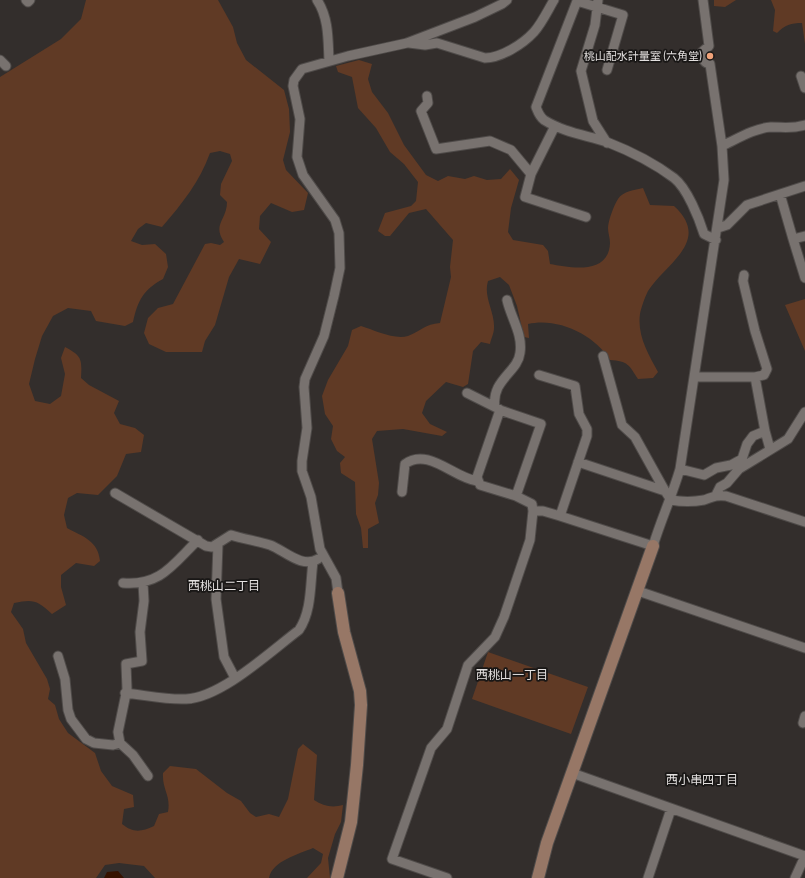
<svg xmlns="http://www.w3.org/2000/svg" width="805" height="878" font-family="'Titillium Web','Noto Sans JP',sans-serif">
  <rect width="100%" height="100%" fill="#332e2c"/>
  <path fill="#603a25" d="M86 0H218L233 27 237 43 246 60 284 90 289 109 290 132 283 160 286 170 308 193 304 210 292 212 271 203 260 216 259 229 271 242 260 264 239 259 229 277 215 325 205 341 202 352H166L149 344 144 333 148 318 158 308 173 304 205 244 211 243 220 245 224 242C212 224 227 220 227 202L220 195 221 184 232 161 230 154 220 151 210 153C200 181 182 204 162 227L146 223 138 229 131 241 142 245 155 244 166 254 168 267 163 279C143 290 138 300 133 322L125 326 96 321 91 311 68 308 53 316 42 336 35 359 29 384 35 401 50 404 61 396 65 374 61 358 65 347C82 356 82 359 81 378L89 385 119 401 114 413 120 424 135 428 144 435 141 452 126 454 117 476 98 495 77 493 68 498 64 515 67 528C84 537 98 541 100 561L94 566 76 563 61 575V587L66 605 52 614C37 600 33 599 14 603L11 612 23 629 26 643 47 679 50 689 48 699 55 705 59 719 68 733 95 753 101 771 112 786 133 795 134 807 124 809 122 824C133 833 141 832 154 826L159 814 168 812C171 795 162 790 163 773L170 766 196 769 227 793 241 801 250 813 256 817 269 814 279 817 288 799 298 749 303 744 317 755 314 800C323 806 332 808 343 805L341 822 335 834 328 858 330 878H307L321 863 323 854 313 848C299 854 272 861 269 878H155L144 866 119 863 105 865 96 878H0V77L61 39 81 19Z
    M714 0H736L725 7 714 6Z
    M771 0H805V44L802 23C791 23 785 25 777 33L773 31 775 10Z
    M359 60 372 64 368 79 372 92 388 113 404 145 426 175 438 181 448 176 465 179 474 176 487 180 501 179 510 169 519 180 511 208 508 232 513 240 543 245 548 251 550 264C571 268 609 275 610 243 610 238 608 233 608 228 608 221 614 205 618 199 623 191 635 190 643 188L650 205 674 206C712 241 666 263 648 291 645 297 641 308 640 314 637 335 648 354 658 372L653 378 638 379C629 365 628 361 610 360 595 335 558 317 528 324L529 338 524 337 517 306 509 285 500 277 488 281C483 297 495 312 494 328 494 333 491 339 490 344L481 342 473 351 468 384 463 387 446 382 426 401 422 413 430 424 447 432 442 436 403 429 377 431 372 439 379 483 378 495 375 503 379 523 368 529V548H363L361 528 356 514 355 482 341 473 340 463 345 457 337 451 331 439 333 426 325 414 322 396 328 380 348 346 352 330 361 326C374 330 394 340 408 336 421 331 425 324 440 323L451 277 450 267 453 240 426 209 409 213 390 236H385L378 231 385 213 411 206 416 201 418 182 404 164 390 152 376 128 358 108 352 77 338 72 336 66Z
    M805 299V351L785 305Z
    M488 652 588 687 571 734 472 699Z"/>
  <path fill="#361200" d="M118 871 124 878H104L107 872Z"/>
  <path fill="#55504e" d="M711 51 714 57 712 60H708L705 54 707 52Z"/>
  <g fill="none" stroke-linecap="round" stroke-linejoin="round">
    <defs>
      <path id="street" d="M26 0 28 2 30 0
        M317 0C329 18 328 40 329 61
        M598 0 595 25 581 71 593 121 607 143
        M409 43 425 45 437 43 485 58C501 58 523 44 534 32 542 23 548 10 554 0
        M0 60 6 66
        M607 70 623 15 577 1 536 107C538 112 539 116 544 120 563 132 585 135 607 142 630 151 654 163 674 178 687 188 699 218 704 234L716 240
        M801 76 805 88
        M427 96 428 103 421 111 436 149 490 141 511 150 531 174
        M555 126 531 174 525 197 586 217
        M722 146C737 139 755 128 771 127 785 127 791 129 805 125
        M780 194 793 239 805 236
        M718 228 727 225 747 205 805 186
        M793 239 805 278
        M744 275 743 281 755 331 767 369 764 375 755 377
        M603 356 622 425 635 437 665 491
        M539 375 575 386 579 414 587 429V436L560 516
        M694 377H755L765 431 770 449
        M467 393 499 409
        M495 407C491 380 518 372 520 353 523 334 511 318 507 300
        M500 410 541 424 516 496 480 485 477 477Z
        M578 462 665 491 671 500C682 502 693 502 704 500 713 497 715 495 726 496L805 522
        M680 469 704 475 716 468 731 465 742 459 747 444 753 436 765 431
        M402 492 405 464C428 447 454 478 477 481
        M115 493 206 546 212 547 231 535C243 539 257 541 270 545 284 550 302 569 318 559
        M716 495 720 487 727 483 739 469 788 439 805 412
        M516 496 532 504 533 511H543L560 516 653 546C661 520 672 496 680 469L724 180 722 146 710 64C703 63 702 58 702 52L709 46 703 0
        M218 544 216 599 224 657 235 678
        M123 583C161 586 173 564 198 540
        M143 583 144 601 140 632 142 661 126 664 127 689 118 732 120 743 133 755 148 776
        M638 591 805 648
        M338 593 336 578 320 549 311 497 302 471V461L307 428 304 387 305 379 324 336 334 296 340 268 339 233 335 220 303 175 297 157 300 119 293 86 294 80 302 69 348 56 407 43 475 17 502 4 507 0
        M58 656 65 679 68 710 71 719 86 739 94 743 113 745 120 743
        M125 693C145 695 166 700 186 699 221 698 271 651 299 630 312 611 310 584 313 562
        M803 723 805 716
        M572 773 805 856
        M447 878 392 859 431 748 447 729 468 665 495 637 504 617 530 540 533 511
        M648 878 671 809
        M795 878 805 856"/>
      <path id="secondary" d="M337 878 351 822 357 765 361 705 360 691 344 632 338 593
        M538 878 547 843 653 546"/>
    </defs>
    <use href="#street" stroke="#4f4b49" stroke-width="11"/>
    <use href="#secondary" stroke="#4f4b49" stroke-width="14"/>
    <use href="#street" stroke="#78726f" stroke-width="9"/>
    <use href="#secondary" stroke="#977766" stroke-width="12"/>
  </g>
  <circle fill="#f0a279" stroke="#191716" stroke-width="1.5" cx="710" cy="56" r="4"/>
  <g text-anchor="middle" dominant-baseline="central" stroke-width="3.5" stroke-linejoin="round" paint-order="stroke">
    <g font-size="11" fill="#e3e0df" stroke="#191716" text-anchor="end">
      <text x="702" y="56">桃山配水計量室 (六角堂)</text>
    </g>
    <g font-size="12" fill="#e3e0df" stroke="#191716">
      <text x="224" y="585">西桃山二丁目</text>
      <text x="512" y="674">西桃山一丁目</text>
      <text x="702" y="779">西小串四丁目</text>
    </g>
  </g>
</svg>
